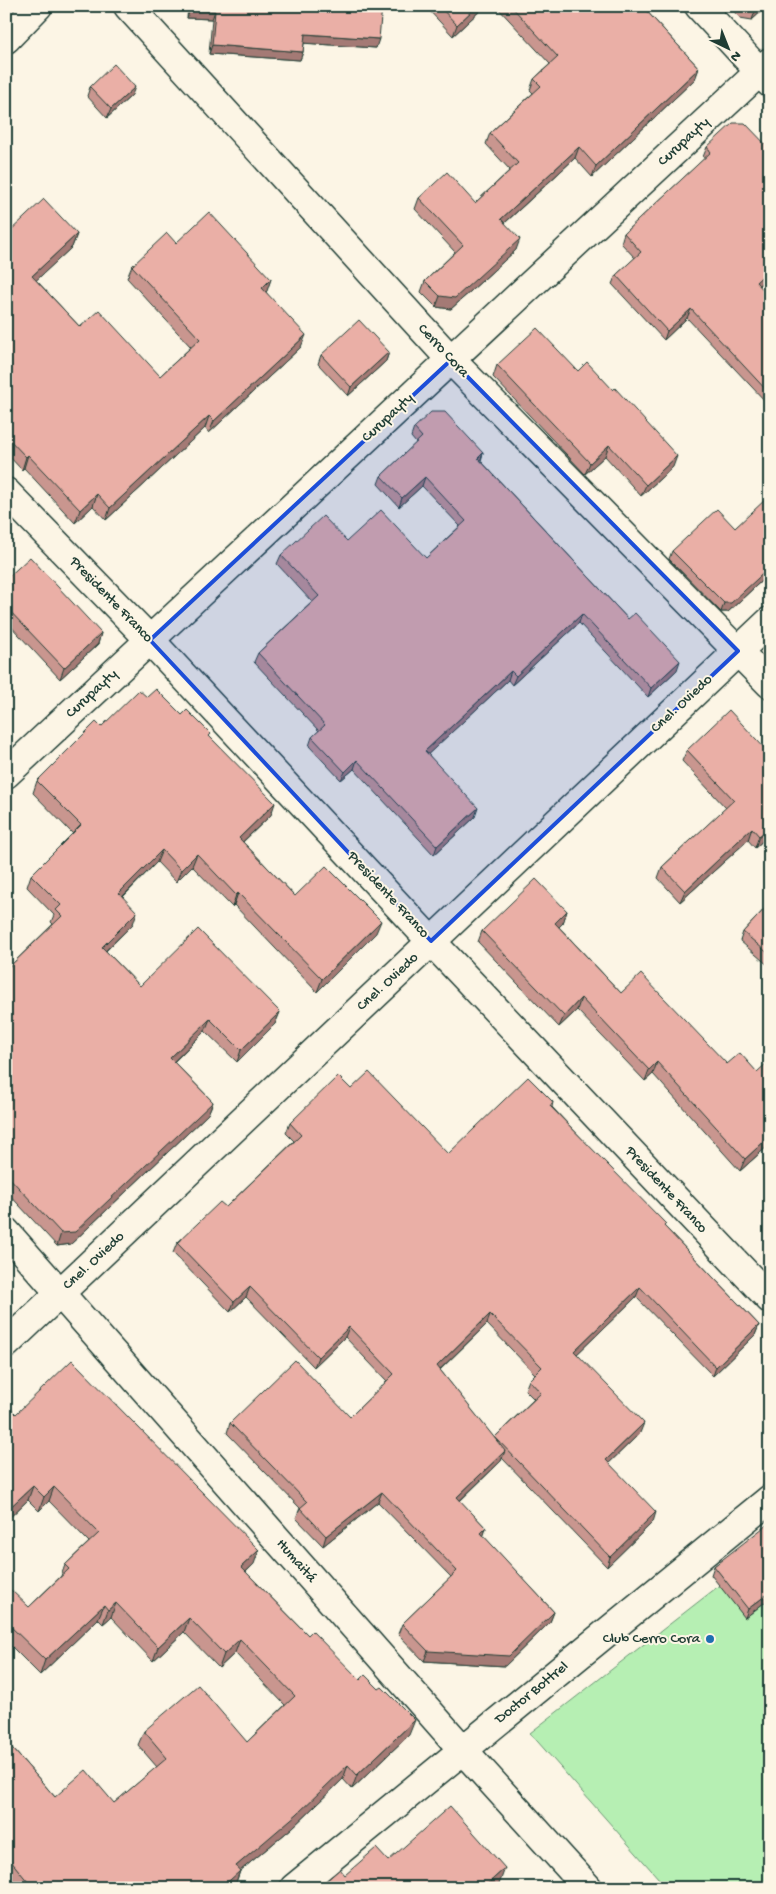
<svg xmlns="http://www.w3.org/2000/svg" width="776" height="1894" font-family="'Gochi Hand',sans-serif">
  <rect width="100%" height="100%" fill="#fcf5e5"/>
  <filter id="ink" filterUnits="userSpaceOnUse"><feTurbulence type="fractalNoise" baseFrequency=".02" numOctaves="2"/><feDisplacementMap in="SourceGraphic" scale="10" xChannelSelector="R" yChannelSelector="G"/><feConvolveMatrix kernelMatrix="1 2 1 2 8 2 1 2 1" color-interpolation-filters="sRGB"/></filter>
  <g filter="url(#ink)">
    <path fill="#b6efb3" stroke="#6a9674" d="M770 1546V1888H667L530 1733Z"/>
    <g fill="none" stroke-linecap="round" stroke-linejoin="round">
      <defs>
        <path id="minor" d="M128 6 451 360 770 684
          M699 6 770 83
          M6 39 38 6
          M6 492 150 640 431 941 770 1299
          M6 774 770 62
          M6 1232 463 1750 588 1888
          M6 1344 770 621
          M294 1888 770 1499"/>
      </defs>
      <use href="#minor" stroke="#1f3d34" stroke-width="31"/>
      <use href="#minor" stroke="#fcf5e5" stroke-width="28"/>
    </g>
    <path fill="#c9968f" stroke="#1f3d34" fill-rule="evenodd" d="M188 6H382L376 48 304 43 303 52 300 60 209 54 212 19 187 18Z
      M425 6H485L453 36Z
      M496 6H642L699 68 695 79 592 177 575 158 505 223 516 250 451 309 436 307 421 292 425 281 455 252 415 209 419 198 475 203 510 170 486 144 490 133 533 93 530 90 534 79 550 64Z
      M729 6H767L752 20 740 18Z
      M90 87 132 95 107 118 87 96Z
      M707 147 770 149V275L759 286 770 297V398L766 402 687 318 664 340 612 284 616 275 635 258 621 243 624 233 705 158 703 157Z
      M6 234H77L72 247 36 280 80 327 160 376 191 347 127 278 132 266 176 243 271 279 266 292 301 347 209 433 205 428 106 520 93 506 75 523 24 468 22 470 6 453Z
      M389 352 386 361 348 396 318 364 321 355Z
      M497 365 578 371 673 467 641 496 605 456 585 474 493 377Z
      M414 428 483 453 481 461 628 619 677 670 648 697 579 623 512 685 508 680 428 754 475 817 434 855 354 769 341 780 309 746 312 737 319 731 254 662 258 653 312 602 277 564 281 555 347 541 426 558 460 526 422 486 399 507 378 484 381 476 416 443 411 437Z
      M770 500V573L728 612H721L669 559 672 551 735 528Z
      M6 579 101 633 98 644 60 679 6 621Z
      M147 697 182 715 210 737 271 815 243 842 295 896 376 933 317 992 234 905 232 907 192 866 176 882 157 862 123 897 133 924 106 951 140 986 280 1012 275 1024 237 1062 205 1031 174 1062 213 1102 208 1114 71 1244 57 1246 6 1191V968L7 969 53 924 51 922 54 915 27 887 31 875 73 834 33 793 37 781 101 727Z
      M687 750 770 754V834L755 848 748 840 680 902 658 878 662 867 726 808 682 761Z
      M770 903V967L740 941 743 932Z
      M567 911 563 923 559 927 621 993 770 1144 740 1171 653 1074 645 1081 577 1010 559 1027 478 942 482 931Z
      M351 1089 448 1154 553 1102 552 1107 665 1227 759 1325 755 1335 713 1376 636 1297 577 1354 640 1433 609 1463 653 1522 607 1567 502 1458 501 1461 460 1501 486 1528 483 1536 554 1612 550 1622 505 1666 424 1661 398 1634 402 1624 451 1577 378 1502 323 1546 296 1518 300 1508 227 1433 230 1423 350 1417 387 1381 345 1337 314 1367 246 1297 230 1312 173 1253 177 1243 226 1207 294 1141 286 1133 290 1123ZM487 1324 535 1374 529 1380 525 1390 534 1399 494 1438 440 1370Z
      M6 1404 16 1414 254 1564 246 1572 308 1635 409 1735 352 1789 343 1779 292 1828 240 1871 235 1885 232 1888H17L6 1875V1741L55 1797 114 1803 157 1767 138 1745 144 1731 247 1742 285 1705 235 1653 219 1668 184 1632 153 1661 111 1617 103 1624 98 1619 40 1675 6 1641V1595L29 1607 61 1576 65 1565 89 1542 49 1501 39 1511 28 1500 6 1521Z
      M770 1527V1598L745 1618 711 1575 714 1566Z"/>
    <path fill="#a47a74" stroke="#1f3d34" d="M477 6H485L453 36 457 25Z
      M761 6H767L752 20 755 11Z
      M190 9 215 11 212 19 187 18Z
      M305 34 379 39 376 48 301 43Z
      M212 45 303 52 300 60 209 54Z
      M699 68 695 79 592 177 596 166Z
      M135 87 132 95 107 118 111 109Z
      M579 147 575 158 497 230 501 219Z
      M77 234 72 247 28 288 32 276Z
      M520 239 516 250 451 309 436 307 440 296Z
      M770 268V275L752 292 756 282Z
      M271 279 267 291 257 300 262 288Z
      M691 309 687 318 664 340 667 331Z
      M306 335 301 347 209 433 214 421Z
      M389 352 386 361 348 396 351 387Z
      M770 392V398L766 402 769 393Z
      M209 416 205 428 106 520 110 508Z
      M609 445 605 456 585 474 590 463Z
      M483 453 480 462 478 458Z
      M28 455 24 468 22 470 26 457Z
      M677 456 673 467 641 496 646 485Z
      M425 477 422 486 399 507 402 498Z
      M97 494 93 506 75 523 80 510Z
      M770 567V573L728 612H721L724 603Z
      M582 614 579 623 512 685 516 676Z
      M101 633 98 644 60 679 64 668Z
      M680 661 677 670 648 697 651 688Z
      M511 671 508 680 422 760 425 751Z
      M357 760 354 769 341 780 345 772Z
      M275 803 271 815 234 850 239 838Z
      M478 808 475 817 434 855 437 846Z
      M770 827V834L755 848 759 836Z
      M752 828 748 840 680 902 685 891Z
      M162 850 157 862 114 905 119 893Z
      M197 854 192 866 176 882 181 870Z
      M238 893 234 905 232 907 236 895Z
      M567 911 563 923 551 935 555 923Z
      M137 912 133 924 97 959 102 947Z
      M381 921 376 933 317 992 322 979Z
      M581 998 577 1010 559 1027 564 1016Z
      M280 1012 275 1024 237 1062 241 1050Z
      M210 1019 205 1031 165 1070 170 1058Z
      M657 1062 653 1074 645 1081 649 1070Z
      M213 1102 208 1114 71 1244 57 1246 61 1233Z
      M770 1136V1144L740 1171 745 1159Z
      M250 1287 246 1297 230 1312 234 1302Z
      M640 1287 636 1297 570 1361 574 1351Z
      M490 1314 487 1324 433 1376 437 1366Z
      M759 1325 755 1335 713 1376 716 1367Z
      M349 1327 345 1337 314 1367 318 1357Z
      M644 1423 640 1433 602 1470 606 1460Z
      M505 1451 501 1461 453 1507 457 1497Z
      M33 1486 28 1500 6 1521V1511Z
      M54 1487 49 1501 39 1511 44 1497Z
      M382 1492 378 1502 323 1546 326 1536Z
      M656 1512 653 1522 607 1567 610 1557Z
      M486 1528 483 1538 481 1533Z
      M259 1550 254 1564 236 1581 241 1567Z
      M770 1592V1598L745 1618 748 1609Z
      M116 1603 111 1617 103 1624 108 1610Z
      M104 1605 98 1619 40 1675 45 1660Z
      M554 1612 550 1622 505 1666 424 1661 428 1651Z
      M189 1618 184 1632 153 1661 158 1647Z
      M240 1639 235 1653 219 1668 224 1654Z
      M415 1720 409 1735 352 1789 357 1775Z
      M348 1765 343 1779 292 1828 240 1871 235 1885 232 1888H221L236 1866Z
      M505 1868 500 1882 494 1888H483Z"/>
    <path fill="#eaafa6" stroke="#1f3d34" d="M190 6H382L379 39 305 34 303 52 212 45 215 11 190 9Z
      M439 6H477L457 25Z
      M511 6H642L699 68 596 166 579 147 501 219 520 239 455 298 440 296 425 281 463 245 419 198 447 172 475 203 518 163 490 133 541 86 534 79 558 57Z
      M740 6H761L755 11 743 10Z
      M114 64 135 87 111 109 90 87Z
      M733 123H745L770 149V269L756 282 770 297V392L769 393 691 309 667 331 616 275 641 252 624 233 711 152 707 147Z
      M44 199 77 234 32 276 80 327 99 310 160 376 200 339 132 266 167 233 176 243 209 212 271 279 262 288 306 335 214 421 209 416 110 508 97 494 80 510 28 455 26 457 6 436V234H7Z
      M359 320 389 352 351 387 321 355Z
      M537 328 578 371 587 362 613 390 615 388 677 456 646 485 609 445 590 463 497 365Z
      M431 412H445L483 453 478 458 628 619 635 613 680 661 651 688 582 614 516 676 511 671 425 751 478 808 437 846 357 760 345 772 312 737 325 725 258 653 319 596 281 555 323 516 347 541 381 510 426 558 466 521 425 477 402 498 381 476 422 437 414 428Z
      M767 498 770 500V567L731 603H724L672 551 717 509 735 528Z
      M30 557 101 633 64 668 6 607V579Z
      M156 689 182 715 187 710 211 734 209 736 275 803 239 838 295 896 326 866 381 921 322 979 238 893 236 895 197 854 181 870 162 850 119 893 137 912 102 947 140 986 198 929 280 1012 241 1050 210 1019 170 1058 213 1102 75 1232 61 1233 6 1174V968L7 969 62 916 56 910 61 905 31 875 81 825 37 781 96 722 101 727 139 690 147 697Z
      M729 710 770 754V827L759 836 752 828 685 891 662 867 734 800 687 750Z
      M536 879 567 911 555 923 621 993 641 974 727 1064 740 1053 757 1072 770 1060V1136L745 1159 657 1062 649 1070 581 998 564 1016 482 931Z
      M770 903V955L743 932Z
      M369 1072 448 1154 528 1077 553 1102 550 1106 666 1224 664 1226 759 1325 716 1367 640 1287 574 1351 644 1423 606 1460 656 1512 610 1557 495 1437 541 1393 529 1380 542 1367 490 1314 437 1366 505 1451 457 1497 486 1528 481 1533 554 1612 509 1656 428 1651 402 1624 457 1571 382 1492 326 1536 300 1508 307 1502 230 1423 295 1360 350 1417 394 1374 349 1327 318 1357 250 1287 234 1302 177 1243 220 1202 226 1207 301 1135 290 1123 338 1076 351 1089Z
      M72 1360 259 1550 241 1567 308 1635 312 1631 360 1680 365 1675 379 1689 382 1687 415 1720 357 1775 348 1765 297 1814 236 1866 240 1871 221 1888H33L6 1855V1741L55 1797 86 1770 114 1803 167 1758 144 1731 198 1685 247 1742 295 1696 240 1639 224 1654 189 1618 158 1647 116 1603 108 1610 104 1605 45 1660 6 1622V1595L11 1590 29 1607 69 1569 65 1565 99 1533 54 1487 44 1497 33 1486 6 1511V1404L16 1414Z
      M768 1524 770 1527V1592L748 1609 714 1566Z
      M450 1806 505 1868 483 1888H318L340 1869 345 1875 376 1848 388 1861Z"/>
  </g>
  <path fill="#1d4ed8" fill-opacity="0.2" stroke="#1d4ed8" stroke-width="4" stroke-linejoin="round" d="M451 360 738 651 431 941 150 640Z"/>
  <circle fill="#1f6fb2" stroke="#fcf5e5" stroke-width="2" cx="710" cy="1639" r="5"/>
  <g text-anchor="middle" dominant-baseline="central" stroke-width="4" stroke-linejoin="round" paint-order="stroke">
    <g font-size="15" fill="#1f3d34" stroke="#fcf5e5">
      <text transform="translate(684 142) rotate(-43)">Curupayty</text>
      <text transform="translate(443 351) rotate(47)">Cerro Cora</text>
      <text transform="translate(388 418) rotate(-43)">Curupayty</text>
      <text transform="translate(111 600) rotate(46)">Presidente Franco</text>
      <text transform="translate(92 694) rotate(-43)">Curupayty</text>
      <text transform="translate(682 704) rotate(-43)">Cnel. Oviedo</text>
      <text transform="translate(388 895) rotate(47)">Presidente Franco</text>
      <text transform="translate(388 982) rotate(-43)">Cnel. Oviedo</text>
      <text transform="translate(666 1190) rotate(47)">Presidente Franco</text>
      <text transform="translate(94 1261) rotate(-43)">Cnel. Oviedo</text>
      <text transform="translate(296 1561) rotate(49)">Humaitá</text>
      <text transform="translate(532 1693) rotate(-39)">Doctor Bottrel</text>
    </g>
    <g font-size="15" fill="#1f3d34" stroke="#fcf5e5" text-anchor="end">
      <text x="700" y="1639">Club Cerro Cora</text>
    </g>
  </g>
  <rect width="776" height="1894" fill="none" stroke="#fcf5e5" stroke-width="25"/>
  <rect x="12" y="12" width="751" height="1869" fill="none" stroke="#1f3d34" stroke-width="2" filter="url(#ink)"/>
  <g transform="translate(728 48) rotate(137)" stroke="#fcf5e5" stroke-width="4" paint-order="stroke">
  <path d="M0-4L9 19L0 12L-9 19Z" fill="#1f3d34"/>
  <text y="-8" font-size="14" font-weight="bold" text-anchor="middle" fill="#1f3d34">N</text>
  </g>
</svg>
